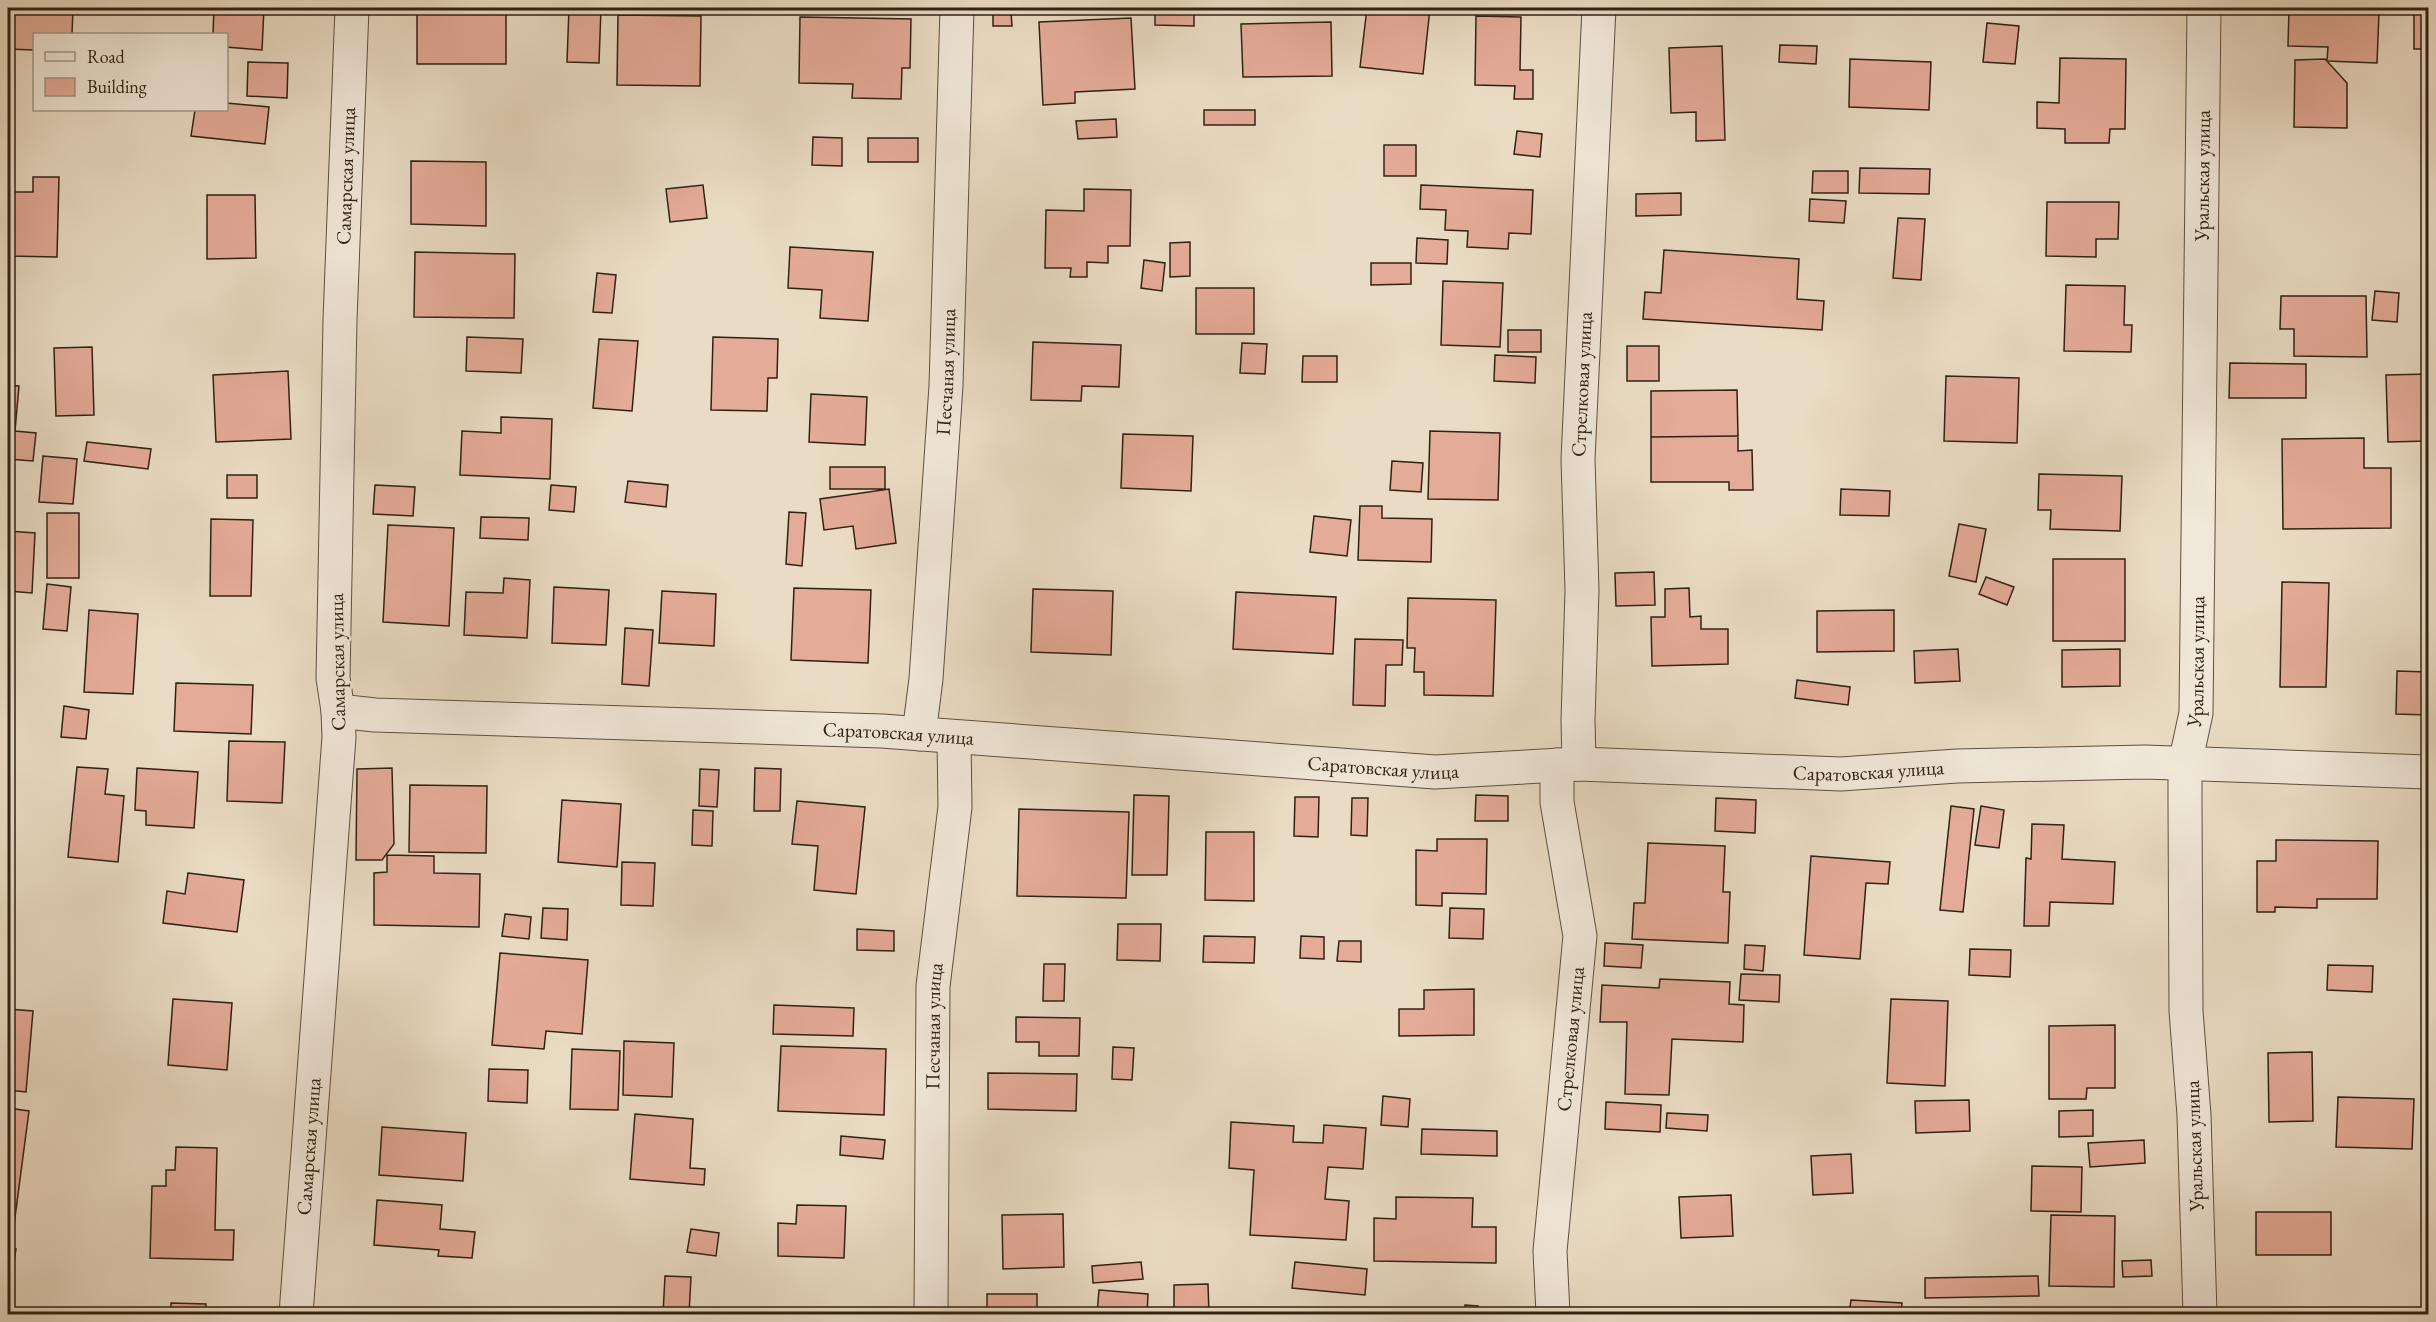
<svg xmlns="http://www.w3.org/2000/svg" width="2436" height="1322" font-family="'EB Garamond',serif">
  <rect width="100%" height="100%" fill="#eadcc4"/>
  <filter id="stains"><feTurbulence type="fractalNoise" baseFrequency=".00333" numOctaves="4"/><feColorMatrix values="0 0 0 0 .2 0 0 0 0 .09 0 0 0 0 .02 0 0 0 .5 -.17"/></filter>
  <radialGradient id="worn" r=".72"><stop offset=".6" stop-color="#630" stop-opacity="0"/><stop offset="1" stop-color="#630" stop-opacity=".3"/></radialGradient>
  <path fill="#e5ab99" stroke="#2f2212" stroke-width="1.5" d="M8 8H73L72 34H34V50L8 49Z
    M214 8H264L262 50 226 47V34H213Z
    M456 8H506V64H417V12H456Z
    M569 8H601L599 63 567 62Z
    M985 8H1030V12H1011L1012 26H993V13H985Z
    M1155 8H1194V26L1155 25Z
    M1367 8H1430L1423 74 1360 67Z
    M2289 8 2379 12 2377 63 2327 61 2328 47 2288 46Z
    M2414 12 2428 13V122H2423V49H2414Z
    M618 15 701 16 700 86 617 85Z
    M1476 16 1521 17 1520 70H1533V99H1514L1515 86 1475 85Z
    M800 17 911 19 910 68H902L901 99 852 98 853 84 799 83Z
    M1131 18 1135 89 1075 92V103L1043 105 1039 22Z
    M1331 22 1332 76 1243 77 1241 24Z
    M1987 23 2019 26 2015 64 1983 62Z
    M1780 45 1817 46 1816 64 1779 62Z
    M1722 46 1725 140 1696 141V112L1671 113 1669 48Z
    M2060 58 2126 59 2125 129H2110L2109 143H2065V129L2037 128V102L2059 103Z
    M1850 59 1931 62 1929 110 1849 107Z
    M2325 59 2347 83V128L2294 127 2295 60Z
    M248 62 288 63 287 98 247 96Z
    M226 103 269 107 265 144 191 136 195 110H226Z
    M1204 110H1255V125H1204Z
    M1116 119 1117 137 1078 139 1076 121Z
    M1517 131 1542 134 1540 157 1514 154Z
    M813 137 842 138V166L812 165Z
    M868 138H918V162H868Z
    M1384 145H1416V176H1384Z
    M411 161 486 162V226L411 224Z
    M1860 168 1930 169 1929 194 1859 193Z
    M1813 171H1848V193H1812Z
    M33 177H59L57 257 8 256V192H33Z
    M703 185 707 218 670 222 666 189Z
    M1421 185 1533 190 1531 234 1509 233 1508 249 1467 247 1468 231 1445 230 1446 210 1420 209Z
    M1084 189 1131 190 1130 246H1108V263L1087 262V277H1070L1071 268H1045L1046 210 1084 211Z
    M1681 193V215L1636 216V194Z
    M207 195H255L256 258 207 259Z
    M1810 199 1846 201 1844 223 1809 221Z
    M2047 202H2119L2118 239H2096V257L2046 256Z
    M1898 218 1925 219 1921 280 1893 278Z
    M1417 238 1448 240 1447 264 1416 263Z
    M1190 242V276L1170 277V243Z
    M790 247 873 252 868 321 820 318 822 290 788 288Z
    M1664 250 1799 259 1797 299 1824 301 1822 330 1643 319 1645 292 1661 293Z
    M415 252 515 254 514 318 414 317Z
    M1144 260 1165 263 1162 291 1141 288Z
    M1371 263H1411V284L1371 285Z
    M597 273 616 275 612 313 593 312Z
    M1443 281 1503 283 1500 347 1441 345Z
    M2066 285 2125 286 2124 325H2132L2131 352 2064 351Z
    M1196 288H1254V334H1196Z
    M2375 291 2399 293 2397 322 2372 320Z
    M2281 296H2366L2367 357 2294 356V329H2280Z
    M1508 330H1541V352H1508Z
    M467 337 523 339 521 373 466 371Z
    M713 337 778 339 777 378H768L767 411 711 410Z
    M599 339 638 341 632 411 593 408Z
    M1033 342 1121 345 1119 387 1082 386 1081 401 1031 400Z
    M1242 343 1267 344 1265 374 1240 373Z
    M1627 346H1659V381H1627Z
    M92 347 94 415 56 416 54 348Z
    M1495 355 1536 357 1535 383 1494 381Z
    M1303 356H1337V382H1302Z
    M2230 363 2306 364V398H2229Z
    M288 371 291 439 216 442 213 375Z
    M2428 374V441L2388 442 2386 375Z
    M1946 376 2019 378 2017 443 1944 441Z
    M8 385 19 386 15 431 36 433 33 461 8 459Z
    M1737 390 1738 436 1651 437V391Z
    M811 394 867 397 865 445 809 442Z
    M501 417 552 419 550 479 460 475 462 431 501 433Z
    M1430 431 1500 433 1498 500 1428 499Z
    M1123 434 1193 436 1191 491 1121 488Z
    M1738 436V451L1752 450 1753 490H1729V482H1651V437Z
    M2364 438V468H2391V528L2283 529 2282 439Z
    M87 442 151 449 148 469 84 461Z
    M43 456 77 459 73 504 39 502Z
    M1392 461 1423 463 1421 492 1390 490Z
    M830 467H885V489H830Z
    M2039 474 2122 476 2120 531 2050 529 2051 510H2038Z
    M227 475H257V498H227Z
    M628 481 668 485 666 507 625 502Z
    M375 485 415 487 413 516 373 514Z
    M551 485 576 487 574 512 549 510Z
    M889 489 896 543 856 549 853 526 824 530 820 499Z
    M1841 489 1890 491 1889 516 1840 515Z
    M1360 506H1382V518L1432 519 1431 562 1358 560Z
    M789 512 806 513 802 566 786 564Z
    M47 513H79V578H47Z
    M1314 516 1351 520 1347 556 1310 552Z
    M481 517 529 518 528 540 480 538Z
    M211 519 253 520 251 596H210Z
    M1959 524 1986 529 1976 582 1949 576Z
    M388 525 454 528 449 626 383 622Z
    M8 531 35 533 32 593 8 591Z
    M2053 559H2125V641H2053Z
    M1654 572 1655 605 1616 606 1615 573Z
    M1986 577 2014 587 2007 605 1979 594Z
    M504 578 530 580 527 638 464 635 466 592 503 593Z
    M2282 582 2329 583 2326 687H2280Z
    M47 584 71 587 67 631 43 629Z
    M554 587 609 590 606 645 552 643Z
    M794 588 871 590 868 663 791 660Z
    M1689 588 1690 617 1701 616V629H1728V664L1652 666 1651 617H1665V589Z
    M1033 589 1113 591 1111 655 1031 652Z
    M662 591 716 594 714 646 659 643Z
    M1236 592 1336 597 1333 654 1233 649Z
    M1408 598 1496 600 1493 696 1424 695V672H1414L1415 648H1407Z
    M89 610 138 614 133 694 84 692Z
    M1894 610V651L1817 652V611Z
    M625 628 653 630 649 686 622 684Z
    M1355 639 1403 640 1402 665H1386L1385 706 1353 705Z
    M1958 649 1960 681 1915 683 1914 651Z
    M2120 649V686L2062 687V650Z
    M2397 671 2428 672V715L2396 714Z
    M1797 680 1850 687 1848 705 1795 698Z
    M176 683 253 685 251 734 174 731Z
    M64 706 89 710 86 739 61 737Z
    M229 741 285 742 282 803 227 801Z
    M77 767 108 769 105 794 124 796 118 862 68 857Z
    M137 768 198 772 194 828 146 825V811L135 810Z
    M392 768 394 844 382 860H356L357 769Z
    M755 768 781 769 780 811H754Z
    M700 769 719 770 717 807 699 806Z
    M410 785 487 786 486 853 409 852Z
    M1134 795 1169 796 1167 875H1132Z
    M1476 795 1508 796V821H1475Z
    M1295 797H1319L1318 837 1294 836Z
    M1352 798H1368L1367 836 1351 835Z
    M1716 798 1756 800 1755 833 1715 831Z
    M562 800 621 804 617 867 558 862Z
    M797 801 865 807 856 894 814 890 818 846 792 844Z
    M1951 806 1974 809 1963 912 1940 910Z
    M1981 806 2004 810 1999 848 1975 845Z
    M1019 809 1129 812 1126 898 1017 896Z
    M693 810 713 811 712 846 692 845Z
    M2032 824 2064 825 2062 859 2115 862 2113 904 2050 902 2049 926H2024L2026 858 2031 859Z
    M1206 832H1254V901L1205 900Z
    M1437 839H1487L1486 894 1442 893V906L1416 905V850L1437 851Z
    M2276 840 2378 841 2377 899H2317V908L2275 907V912H2257V861H2276Z
    M1648 843 1725 846 1723 892H1730L1728 943 1632 939 1634 903H1645Z
    M387 855 434 856V873L480 874 479 927 374 925V873L387 872Z
    M1811 856 1890 862 1888 884 1866 883 1860 959 1804 955Z
    M622 862 655 863 653 906 621 905Z
    M188 873 244 880 237 932 163 923 167 891 185 894Z
    M543 908 568 909 567 940 541 938Z
    M1450 908 1484 909 1483 939 1449 938Z
    M505 914 531 917 529 939 502 936Z
    M1118 924H1161L1160 961 1117 960Z
    M857 929 894 931V951L857 950Z
    M1204 936 1255 937 1254 963 1203 962Z
    M1301 936 1324 937V959L1300 958Z
    M1339 941H1361V962L1337 961Z
    M1605 943 1643 945 1641 968 1604 966Z
    M1745 945 1765 946 1763 971 1744 969Z
    M1970 949 2011 950 2010 977 1969 975Z
    M500 953 588 960 582 1034 546 1031 544 1049 492 1045Z
    M1044 964H1065L1064 1001H1043Z
    M2328 965 2373 966 2372 992 2327 990Z
    M1741 974 1780 975 1779 1002 1739 1000Z
    M1660 979 1730 982 1729 1004 1744 1005 1743 1042 1672 1039 1669 1095 1625 1094 1627 1022H1600L1602 985 1659 988Z
    M1474 989V1035L1399 1036V1009H1424V990Z
    M173 999 232 1003 227 1070 168 1065Z
    M1891 999 1948 1001 1945 1086 1887 1083Z
    M774 1005 854 1008 853 1036 773 1034Z
    M8 1009 33 1011 26 1092 8 1090Z
    M1016 1017 1080 1018 1079 1056H1039V1042H1016Z
    M2115 1025V1088H2087L2086 1099H2049V1026Z
    M624 1041 674 1043 672 1097 623 1095Z
    M781 1046 886 1049 884 1115 778 1111Z
    M1113 1047 1134 1048 1132 1080 1112 1079Z
    M572 1049 620 1051 618 1110 570 1109Z
    M2312 1052 2313 1121 2269 1122 2268 1053Z
    M489 1069 528 1070 527 1103 488 1101Z
    M988 1073 1077 1074 1076 1111 988 1109Z
    M1383 1096 1410 1099 1408 1127 1381 1125Z
    M2338 1097 2414 1099 2412 1149 2336 1147Z
    M1969 1100 1970 1131 1916 1133 1915 1101Z
    M1606 1102 1661 1105 1660 1132 1605 1129Z
    M8 1108 29 1111 12 1240H8Z
    M2093 1110V1136L2059 1137V1111Z
    M1667 1113 1708 1115 1707 1131 1666 1128Z
    M635 1114 693 1119 690 1168 705 1169 704 1185 630 1179Z
    M1231 1122 1294 1126 1293 1142 1323 1143 1324 1125 1366 1128 1363 1169 1328 1167 1325 1199 1349 1201 1346 1240 1250 1235 1254 1170 1229 1168Z
    M382 1127 466 1133 463 1181 379 1175Z
    M1422 1129 1497 1131V1156L1421 1154Z
    M841 1136 885 1140 883 1159 840 1155Z
    M2144 1140 2145 1163 2090 1167 2088 1143Z
    M176 1147 217 1148 215 1230H234L233 1260 150 1258 152 1186H166V1170H175Z
    M1851 1154 1853 1193 1813 1195 1811 1156Z
    M2032 1166 2082 1167 2081 1212 2031 1211Z
    M1731 1195 1733 1236 1681 1238 1679 1197Z
    M1396 1197 1473 1198 1472 1227H1496V1263L1374 1261V1218L1396 1219Z
    M377 1200 442 1205 440 1229 475 1232 472 1258 438 1256 439 1250 374 1245Z
    M797 1205 846 1206 844 1258 778 1256V1223L796 1224Z
    M2256 1212H2331V1255H2256Z
    M1063 1214 1064 1267 1003 1269 1002 1215Z
    M2051 1215 2115 1216 2114 1287 2049 1286Z
    M691 1229 719 1233 716 1256 687 1252Z
    M8 1248 16 1249 9 1294H8Z
    M2151 1260 2152 1276 2123 1277 2122 1261Z
    M1141 1262 1143 1279 1093 1283 1092 1266Z
    M1295 1262 1367 1269 1365 1295 1292 1288Z
    M665 1276 691 1277 689 1314H663Z
    M2038 1276 2039 1296 1925 1298V1278Z
    M1208 1284 1209 1314H1174V1285Z
    M1099 1290 1148 1294 1147 1314H1097Z
    M987 1294H1037V1314H987Z
    M1851 1300 1902 1303 1901 1314H1849Z
    M171 1303 206 1304 205 1314H171Z
    M1465 1305 1478 1306 1477 1314H1464Z
    M1907 1308 1942 1309 1941 1314H1906Z"/>
  <g fill="none" stroke-linecap="round" stroke-linejoin="round">
    <defs>
      <g id="minor">
        <path id="s1" d="M338 711 375 715 882 731 1435 772 1579 764 1841 774 1957 766 2145 762 2428 772"/>
        <path id="s2" d="M919 734 926 679 946 386 957 8"/>
        <path id="s3" d="M1579 764 1578 720 1582 590 1578 459 1599 8"/>
        <path id="s4" d="M296 1314 339 737 338 711 333 678 340 320 352 8"/>
        <path id="s5" d="M931 1314 933 986 955 807 954 738"/>
        <path id="s6" d="M1553 1314 1550 1251 1580 936 1557 802V765"/>
        <path id="s7" d="M2200 1314 2194 1115 2186 1011 2185 803V764L2196 713 2204 8"/>
      </g>
    </defs>
    <use href="#minor" stroke="#5e503e" stroke-width="35"/>
    <use href="#minor" stroke="#f1e8d9" stroke-width="33"/>
  </g>
  <g text-anchor="middle" dominant-baseline="central" stroke-width="4.5" stroke-linejoin="round" paint-order="stroke">
    <g font-size="20" fill="#2f2212" stroke="#f1e8d9">
      <text stroke="none"><textPath href="#s4" startOffset="1140">Самарская улица</textPath></text>
      <text stroke="none"><textPath href="#s7" startOffset="1140">Уральская улица</textPath></text>
      <text stroke="none"><textPath href="#s2" startOffset="363">Песчаная улица</textPath></text>
      <text stroke="none"><textPath href="#s3" startOffset="380">Стрелковая улица</textPath></text>
      <text stroke="none"><textPath href="#s7" startOffset="654">Уральская улица</textPath></text>
      <text transform="translate(337 662) rotate(-91)">Самарская улица</text>
      <text stroke="none"><textPath href="#s1" startOffset="561">Саратовская улица</textPath></text>
      <text stroke="none"><textPath href="#s1" startOffset="1047">Саратовская улица</textPath></text>
      <text stroke="none"><textPath href="#s1" startOffset="1533">Саратовская улица</textPath></text>
      <text stroke="none"><textPath href="#s5" startOffset="288">Песчаная улица</textPath></text>
      <text stroke="none"><textPath href="#s6" startOffset="276">Стрелковая улица</textPath></text>
      <text stroke="none"><textPath href="#s4" startOffset="168">Самарская улица</textPath></text>
      <text transform="translate(2194 1146) rotate(-92)">Уральская улица</text>
    </g>
  </g>
  <rect width="2436" height="1322" fill="none" stroke="#eadcc4" stroke-width="30"/>
  <rect x="9" y="9" width="2418" height="1304" fill="none" stroke="#2f2212" stroke-width="3"/>
  <rect x="15" y="15" width="2406" height="1292" fill="none" stroke="#2f2212" stroke-width="1.5"/>
  <rect x="33" y="33" width="195" height="78" fill="#f1e8d9" stroke="#a39989" stroke-width="1.5"/>
  <rect x="45" y="52" width="30" height="9" fill="#f1e8d9" stroke="#a39989" stroke-width="1.5"/>
  <text x="87" y="63" font-size="18" fill="#2f2212">Road</text>
  <rect x="45" y="78" width="30" height="18" fill="#e5ab99" stroke="#a39989" stroke-width="1.5"/>
  <text x="87" y="93" font-size="18" fill="#2f2212">Building</text>
  <rect width="100%" height="100%" filter="url(#stains)"/>
  <rect width="100%" height="100%" fill="url(#worn)"/>
</svg>
